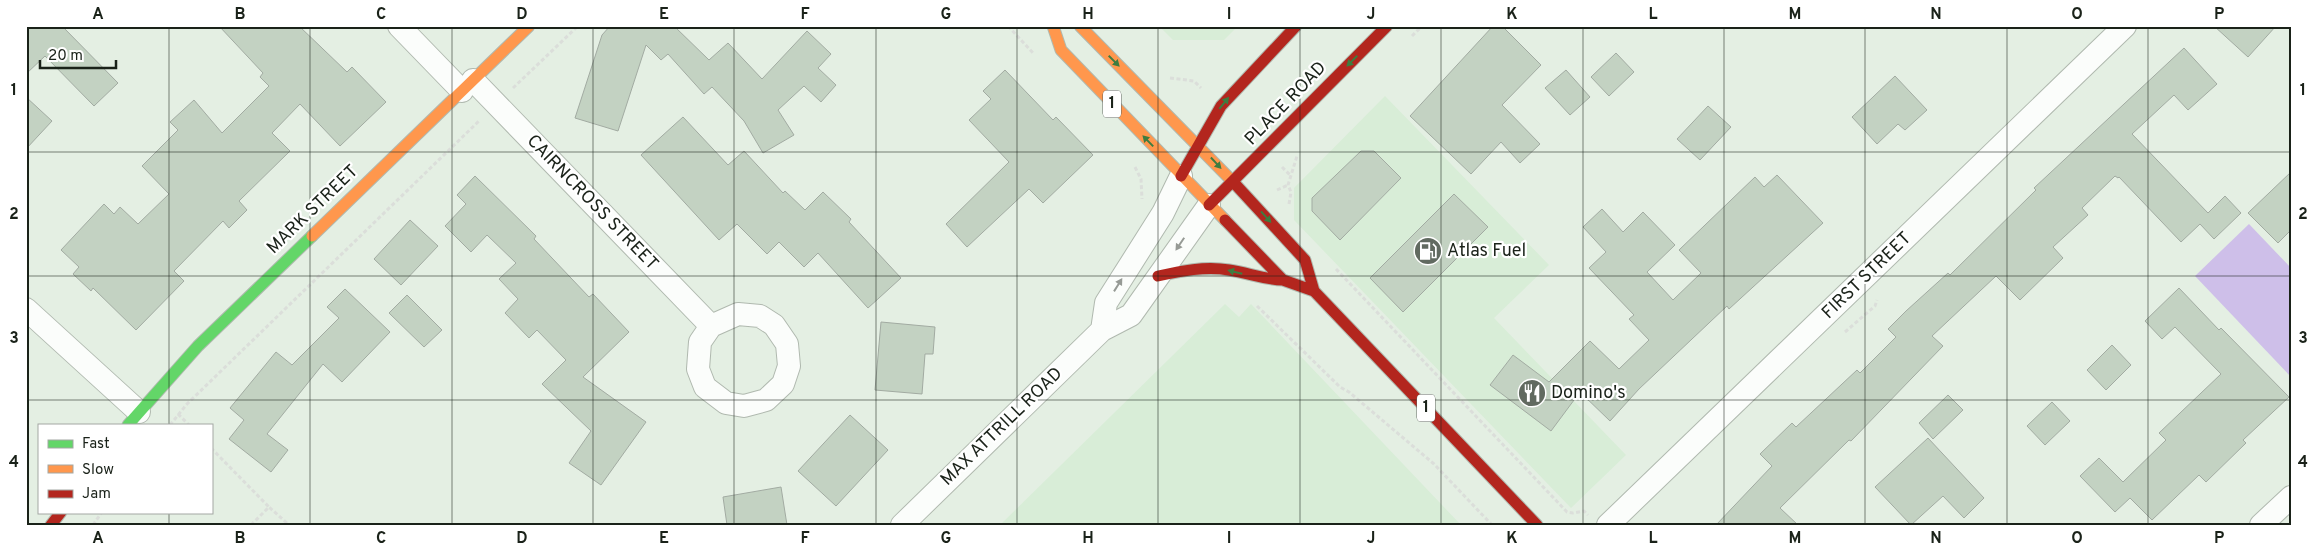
<svg xmlns="http://www.w3.org/2000/svg" width="2317" height="551" font-family="Overpass,sans-serif">
  <rect width="100%" height="100%" fill="#e4efe3"/>
  <path fill="#d8edd7" d="M1159 26H1238L1224 40H1173Z
    M1385 96 1549 265 1494 318 1626 455 1571 508 1294 220V188Z
    M1225 304 1239 317 1251 304 1461 525H1000Z"/>
  <path fill="#cebfe9" d="M2249 224 2291 268V377L2195 276Z"/>
  <path fill="#c3d2c2" stroke="#a2aba2" d="M26 26H62L118 83 94 106 45 56 26 74Z
    M219 26H299L347 72 352 67 386 102 340 146 300 104 272 133 290 151 239 201 247 210 229 228 223 221 174 271 184 281 136 330 93 288 91 291 73 274 79 267 61 250 104 204 114 214 120 207 138 224 169 194 142 166 178 130 170 122 194 100 222 133 269 86 260 77 263 73Z
    M610 26H674L709 60 728 43 762 79 807 31 831 54 818 68 836 85 821 102 804 86 778 110 794 135 763 153 744 121 712 87 704 94 668 54 661 60 646 45 618 131 575 118 602 35Z
    M1493 26H1502L1541 65 1502 105 1540 144 1520 163 1501 142 1471 174 1410 116Z
    M2214 26H2276L2248 57Z
    M2184 48 2217 84 2188 110 2174 95 2132 134 2208 213 2225 196 2241 213 2214 239 2200 224 2181 242 2119 177 2118 178 2115 176 2082 208 2088 215 2053 247 2063 258 2020 300 1996 276 1932 336 1943 346 1851 441 1849 440 1780 508 1798 525H1716L1772 466 1760 454 1792 423 1796 427 1857 370 1860 373 1896 337 1888 329 1906 311 1948 273 1950 275 2036 190 2034 188Z
    M1616 53 1634 72 1609 96 1591 77Z
    M1005 70 1053 120 1056 117 1093 155 1043 203 1029 189 967 247 946 224 1009 162 969 120 991 99 983 91Z
    M1566 70 1590 97 1570 115 1545 88Z
    M1895 76 1927 110 1905 130 1898 124 1877 144 1852 117Z
    M26 97 52 121 26 149Z
    M1708 106 1731 127 1700 160 1677 139Z
    M683 117 728 165 744 151 783 193 785 191 805 210 823 192 851 219 849 222 901 278 868 308 818 253 804 267 779 242 767 254 737 224 719 240 641 155Z
    M1361 151H1374L1401 178 1340 240 1312 211V198Z
    M2291 172V230L2278 243 2248 213Z
    M1777 175 1823 223 1729 309 1727 306 1639 389 1610 421 1580 392 1551 431 1490 385 1513 355 1549 382 1590 341 1619 369 1649 340 1629 319 1634 315 1589 268 1606 252 1583 227 1602 209 1623 232 1643 212 1675 245 1647 272 1673 300 1701 273 1679 250 1755 177 1764 187Z
    M475 176 536 236 534 239 589 297 593 294 629 332 583 377 646 422 601 485 569 463 591 431 542 384 566 360 537 330 529 338 505 313 518 299 499 279 516 263 487 235 471 252 445 226 466 204 457 195Z
    M1454 194 1488 227 1403 312 1370 278Z
    M410 220 438 246 401 285 374 259Z
    M2179 288 2219 330 2221 328 2289 397 2243 440 2246 443 2206 482 2199 475 2152 520 2130 498 2115 512 2080 476 2099 458 2123 482 2166 440 2159 433 2221 374 2175 327 2162 339 2145 321Z
    M345 289 390 332 342 382 323 364 267 434 288 450 271 472 229 439 244 420 230 408 276 352 292 365 339 318 327 307Z
    M407 295 442 330 424 347 389 313Z
    M881 322 935 327 933 354H925L922 394 875 390Z
    M2112 345 2131 365 2106 390 2087 370Z
    M1948 395 1963 410 1933 439 1919 423Z
    M2052 402 2070 421 2045 445 2027 426Z
    M850 415 888 450 836 506 798 471Z
    M1928 438 1984 498 1964 518 1943 496 1911 525 1875 487Z
    M781 487 787 525H727L723 497Z"/>
  <g fill="none" stroke-linecap="round" stroke-linejoin="round">
    <defs>
      <path id="street" d="M399 26 462 91
        M473 80 711 326 700 342 698 369 705 387 726 403 744 406 766 400 783 384 789 366 787 344 774 325 760 316 738 314 711 326
        M26 309 139 412
        M1102 330 1106 303 1163 213 1181 176
        M902 525 1102 330 1131 315 1209 205
        M1608 525 2125 26
        M2261 525 2291 497"/>
      <path id="fast" d="M128 425 198 346 312 236"/>
      <path id="slow" d="M1053 26 1061 50 1225 220
        M1080 26 1236 185
        M312 236 529 26"/>
      <path id="jam" d="M1181 176 1221 106 1296 26
        M1236 185 1305 260 1314 291
        M1209 205 1387 26
        M1225 220 1283 280 1314 291 1537 525
        M1158 276C1181 271 1205 266 1229 270 1249 273 1262 279 1283 280
        M51 525 61 512"/>
    </defs>
    <use href="#street" stroke="#b0b9af" stroke-width="24"/>
    <use href="#fast" stroke="#b0b9af" stroke-width="13"/>
    <use href="#slow" stroke="#b0b9af" stroke-width="13"/>
    <use href="#jam" stroke="#b0b9af" stroke-width="13"/>
    <path stroke="#dbdeda" stroke-width="3" stroke-dasharray="4 2.5" stroke-linecap="butt" d="M1008 26 1033 53
      M1412 36 1422 26
      M1170 78 1194 81 1201 88
      M513 88 578 26
      M1135 167 1141 179 1142 199
      M1282 167 1291 176
      M1277 190 1288 185
      M1289 204 1291 192 1288 185 1297 156
      M1336 269 1567 512 1573 513 1584 511 1588 515
      M1257 306 1340 387 1349 392 1434 464 1492 525
      M1845 332 1875 306 1877 300
      M178 414 189 425
      M170 425 187 404 480 120
      M211 448 269 507
      M93 525 102 512
      M251 525 269 507 289 525"/>
    <use href="#street" stroke="#fbfdfb" stroke-width="22"/>
    <use href="#fast" stroke="#63d668" stroke-width="11"/>
    <use href="#slow" stroke="#ff974d" stroke-width="11"/>
    <use href="#jam" stroke="#b3261e" stroke-width="11"/>
  </g>
  <defs><path id="oneway-solid" d="M-6-.8H1V-3.2L6.5 0L1 3.2V.8H-6Z" transform="scale(1.25)"/></defs>
  <g fill="#3e7c40">
    <use href="#oneway-solid" transform="translate(1114 61) rotate(45)"/>
    <use href="#oneway-solid" transform="translate(1352 61) rotate(135)"/>
    <use href="#oneway-solid" transform="translate(1224 103) rotate(-51)"/>
    <use href="#oneway-solid" transform="translate(1148 141) rotate(-134)"/>
    <use href="#oneway-solid" transform="translate(1216 163) rotate(47)"/>
    <use href="#oneway-solid" transform="translate(1266 217) rotate(48)"/>
    <use href="#oneway-solid" transform="translate(1235 272) rotate(-166)"/>
  </g>
  <g fill="#969a95">
    <use href="#oneway-solid" transform="translate(1180 244) rotate(124)"/>
    <use href="#oneway-solid" transform="translate(1118 285) rotate(-58)"/>
  </g>
  <path fill="none" stroke="#1a2219" stroke-width="1" stroke-opacity="0.55" d="M169 26V425M310 26V525M452 26V525M593 26V525M734 26V525M876 26V525M1017 26V525M1158 26V525M1300 26V525M1441 26V525M1583 26V525M1724 26V525M1865 26V525M2007 26V525M2148 26V525M26 152H2291M26 276H2291M26 400H2291M169 512V525"/>
  <defs>
    <symbol id="fuel-disc" viewBox="-11 -11 22 22"><circle r="9.5" fill="#616a60" stroke="#fff"/><path d="M-5.5-6h7V0h2V4h1.3V-2.5L3-4.5l.8-.8L6-3V5H2.5V1h-1V6h-7ZM-4.2-4.7v3.2H.2V-4.7Z" fill="#fff"/></symbol>
    <symbol id="restaurant-disc" viewBox="-11 -11 22 22"><circle r="9.5" fill="#616a60" stroke="#fff"/><path d="M-5-6h1v4h1v-4h1v4h1v-4h1v5L-1.5 .5V6h-2V.5L-5-1ZM5-6V6H3V1.5H1.5Q1.5-4 5-6Z" fill="#fff"/></symbol>
  </defs>
  <g fill-rule="evenodd">
    <use href="#fuel-disc" x="1412" y="235" width="32" height="32"/>
    <use href="#restaurant-disc" x="1516" y="377" width="32" height="32"/>
  </g>
  <g text-anchor="middle" dominant-baseline="central" stroke-width="4.5" stroke-linejoin="round" paint-order="stroke">
    <g fill="#fff" stroke="#5f645e" stroke-width="1">
      <rect x="1103" y="90.5" width="18" height="27" rx="4"/>
      <rect x="1417" y="394.5" width="18" height="27" rx="4"/>
    </g>
    <g font-size="16" font-weight="bold" fill="#1a2219">
      <text x="1112" y="104">1</text>
      <text x="1426" y="408">1</text>
    </g>
    <g font-size="18" fill="#1a2219" stroke="#fff">
      <text transform="translate(1286 104) rotate(-46)">PLACE ROAD</text>
      <text transform="translate(592 203) rotate(46)">CAIRNCROSS STREET</text>
      <text transform="translate(313 210) rotate(-44)">MARK STREET</text>
      <text transform="translate(1867 276) rotate(-44)">FIRST STREET</text>
      <text transform="translate(1002 427) rotate(-44)">MAX ATTRILL ROAD</text>
    </g>
    <g font-size="18" fill="#1a2219" stroke="#fff" text-anchor="start">
      <text x="1447" y="251">Atlas Fuel</text>
      <text x="1551" y="393">Domino's</text>
    </g>
  </g>
  <rect width="2317" height="551" fill="none" stroke="#ffffff" stroke-width="55"/>
  <rect x="38" y="424" width="175" height="90" fill="#ffffff" stroke="#a3a7a3"/>
  <rect x="48" y="440" width="25" height="8" fill="#63d668" stroke="#a3a7a3"/>
  <text x="82" y="448" font-size="15" fill="#1a2219">Fast</text>
  <rect x="48" y="465" width="25" height="8" fill="#ff974d" stroke="#a3a7a3"/>
  <text x="82" y="474" font-size="15" fill="#1a2219">Slow</text>
  <rect x="48" y="490" width="25" height="8" fill="#b3261e" stroke="#a3a7a3"/>
  <text x="82" y="498" font-size="15" fill="#1a2219">Jam</text>
  <path d="M40 60v8h76v-8" fill="none" stroke="#1a2219" stroke-width="2.5"/>
  <text x="48" y="60" font-size="15" fill="#1a2219" stroke="#ffffff" stroke-width="4" paint-order="stroke">20 m</text>
  <rect x="28" y="28" width="2262" height="496" fill="none" stroke="#1a2219" stroke-width="2"/>
  <g font-size="16" text-anchor="middle" font-weight="bold" fill="#1a2219">
    <text x="98" y="19">A</text>
    <text x="240" y="19">B</text>
    <text x="381" y="19">C</text>
    <text x="522" y="19">D</text>
    <text x="664" y="19">E</text>
    <text x="805" y="19">F</text>
    <text x="946" y="19">G</text>
    <text x="1088" y="19">H</text>
    <text x="1229" y="19">I</text>
    <text x="1371" y="19">J</text>
    <text x="1512" y="19">K</text>
    <text x="1653" y="19">L</text>
    <text x="1795" y="19">M</text>
    <text x="1936" y="19">N</text>
    <text x="2077" y="19">O</text>
    <text x="2219" y="19">P</text>
    <text x="14" y="95">1</text>
    <text x="2303" y="95">1</text>
    <text x="14" y="219">2</text>
    <text x="2303" y="219">2</text>
    <text x="14" y="343">3</text>
    <text x="2303" y="343">3</text>
    <text x="14" y="467">4</text>
    <text x="2303" y="467">4</text>
    <text x="98" y="543">A</text>
    <text x="240" y="543">B</text>
    <text x="381" y="543">C</text>
    <text x="522" y="543">D</text>
    <text x="664" y="543">E</text>
    <text x="805" y="543">F</text>
    <text x="946" y="543">G</text>
    <text x="1088" y="543">H</text>
    <text x="1229" y="543">I</text>
    <text x="1371" y="543">J</text>
    <text x="1512" y="543">K</text>
    <text x="1653" y="543">L</text>
    <text x="1795" y="543">M</text>
    <text x="1936" y="543">N</text>
    <text x="2077" y="543">O</text>
    <text x="2219" y="543">P</text>
  </g>
</svg>
